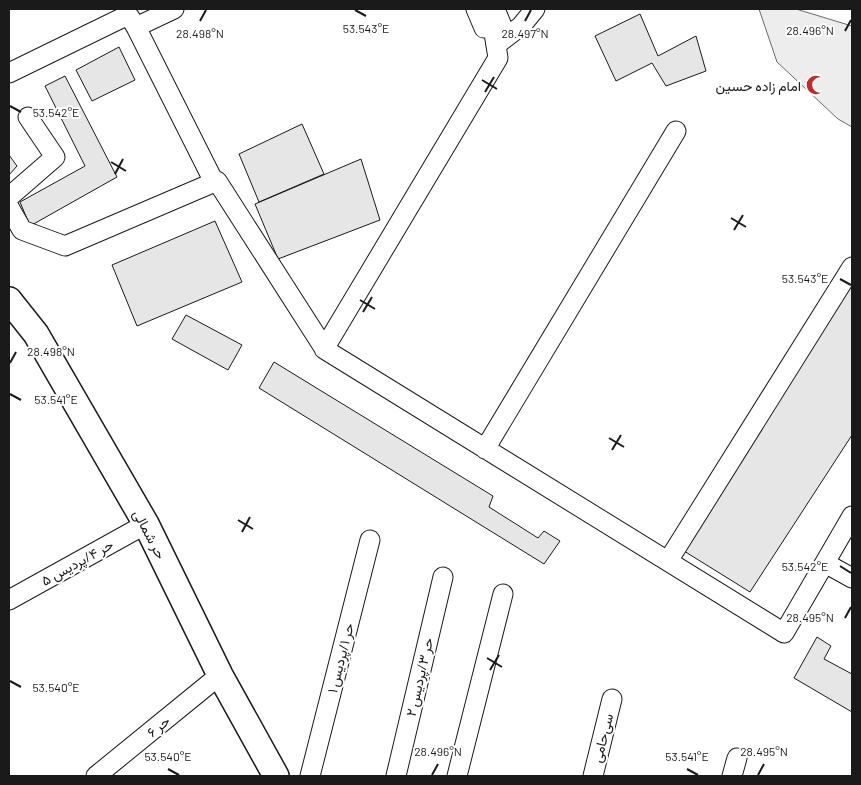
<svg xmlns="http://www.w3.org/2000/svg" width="861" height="785" font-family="Barlow,Vazirmatn,sans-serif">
  <rect width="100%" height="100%" fill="#fff"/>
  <path fill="#ededed" stroke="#6a6a6a" d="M759 9H796L852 26V127L838 119 777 62Z"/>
  <path fill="#e6e6e6" stroke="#1a1a1a" d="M640 14 658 56 696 36 706 71 666 86 652 63 616 81 595 36Z
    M119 47 135 80 92 101 76 70Z
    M65 76 117 177 30 226 20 202 85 166 45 86Z
    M302 124 324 174 259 202 239 154Z
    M9 155 17 166 9 175Z
    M361 159 380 220 278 259 255 204Z
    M215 221 242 282 137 326 112 265Z
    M852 281V435L750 592 684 551Z
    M186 315 242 345 228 370 172 339Z
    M274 362 493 496 489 507 538 538 544 531 560 541 544 564 259 388Z
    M817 637 831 646 824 659 852 674V712L794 678Z"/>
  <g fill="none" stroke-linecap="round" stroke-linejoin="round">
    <defs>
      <path id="minor" d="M476 9 484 28 502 26 495 9
        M129 16 136 27 174 9
        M136 27 214 182
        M493 27 498 58 324 349 784 633 852 516
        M496 45 521 26 535 9
        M9 73 128 15
        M9 197 55 157 28 117
        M9 207 22 230 65 246 217 181 324 348
        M485 449 676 131
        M668 561 852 267
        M825 563 852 578
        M9 600 146 524
        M96 776 220 675
        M310 776 370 540
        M396 776 443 577
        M457 776 503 594
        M593 776 612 699
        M732 776 737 758"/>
      <path id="major" d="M9 300 36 334 146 524 220 675 276 776"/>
    </defs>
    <use href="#minor" stroke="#1a1a1a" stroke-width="21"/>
    <use href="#major" stroke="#1a1a1a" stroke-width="28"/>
    <use href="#minor" stroke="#fff" stroke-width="19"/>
    <use href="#major" stroke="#fff" stroke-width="25"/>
  </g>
  <path fill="none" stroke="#1a1a1a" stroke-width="2" d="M355 10 366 16M200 21 206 10M525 21 531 10M845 31 851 20M482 80 497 89M485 92 494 77M10 106 21 112M111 162 126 171M115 174 123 159M731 218 746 227M734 230 743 215M840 279 851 285M360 300 375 309M363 312 372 297M10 363 16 352M10 394 21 400M609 438 624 447M612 450 621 435M238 520 253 529M242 532 250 517M840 566 851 573M845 618 851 607M487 658 502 667M490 670 499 655M10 681 21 687M168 769 179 775M687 769 698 775M432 775 438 764M758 775 764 764"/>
  <defs>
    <symbol id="mosque-bare" viewBox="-9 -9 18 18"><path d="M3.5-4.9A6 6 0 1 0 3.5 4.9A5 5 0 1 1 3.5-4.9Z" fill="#c62828" stroke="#fff" stroke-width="2.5" paint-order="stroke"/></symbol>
  </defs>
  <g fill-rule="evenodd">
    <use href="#mosque-bare" x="802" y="71" width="28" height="28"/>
  </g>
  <g text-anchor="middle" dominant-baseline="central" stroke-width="4" stroke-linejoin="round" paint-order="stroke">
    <g font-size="14" fill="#1a1a1a" stroke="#fff" text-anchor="end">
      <text x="801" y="85">امام زاده حسین</text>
    </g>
    <g font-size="14" fill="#1a1a1a" stroke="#fff">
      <text transform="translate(150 534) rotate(62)">حر شمالی</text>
      <text transform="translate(77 562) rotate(-29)">حر ۴/پردیس ۵</text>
      <text transform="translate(340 658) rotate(-76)">حر ۱/پردیس ۱</text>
      <text transform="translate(419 677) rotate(-77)">حر ۳/پردیس ۲</text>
      <text transform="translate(158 726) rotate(-39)">حر ۶</text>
      <text transform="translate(602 738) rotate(-76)">سی‌حامی</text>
    </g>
  </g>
  <g font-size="12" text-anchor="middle" fill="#1a1a1a" stroke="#fff" stroke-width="4" stroke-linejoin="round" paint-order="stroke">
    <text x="366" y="33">53.543°E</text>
    <text x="810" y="35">28.496°N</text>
    <text x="200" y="38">28.498°N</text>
    <text x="525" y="38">28.497°N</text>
    <text x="56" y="117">53.542°E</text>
    <text x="805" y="283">53.543°E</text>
    <text x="51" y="356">28.498°N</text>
    <text x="56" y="404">53.541°E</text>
    <text x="805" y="571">53.542°E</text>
    <text x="810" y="622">28.495°N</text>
    <text x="56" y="692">53.540°E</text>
    <text x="438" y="756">28.496°N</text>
    <text x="764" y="756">28.495°N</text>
    <text x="168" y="761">53.540°E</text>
    <text x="687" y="761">53.541°E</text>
  </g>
  <rect width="861" height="785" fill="none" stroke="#1a1a1a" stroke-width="20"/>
</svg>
